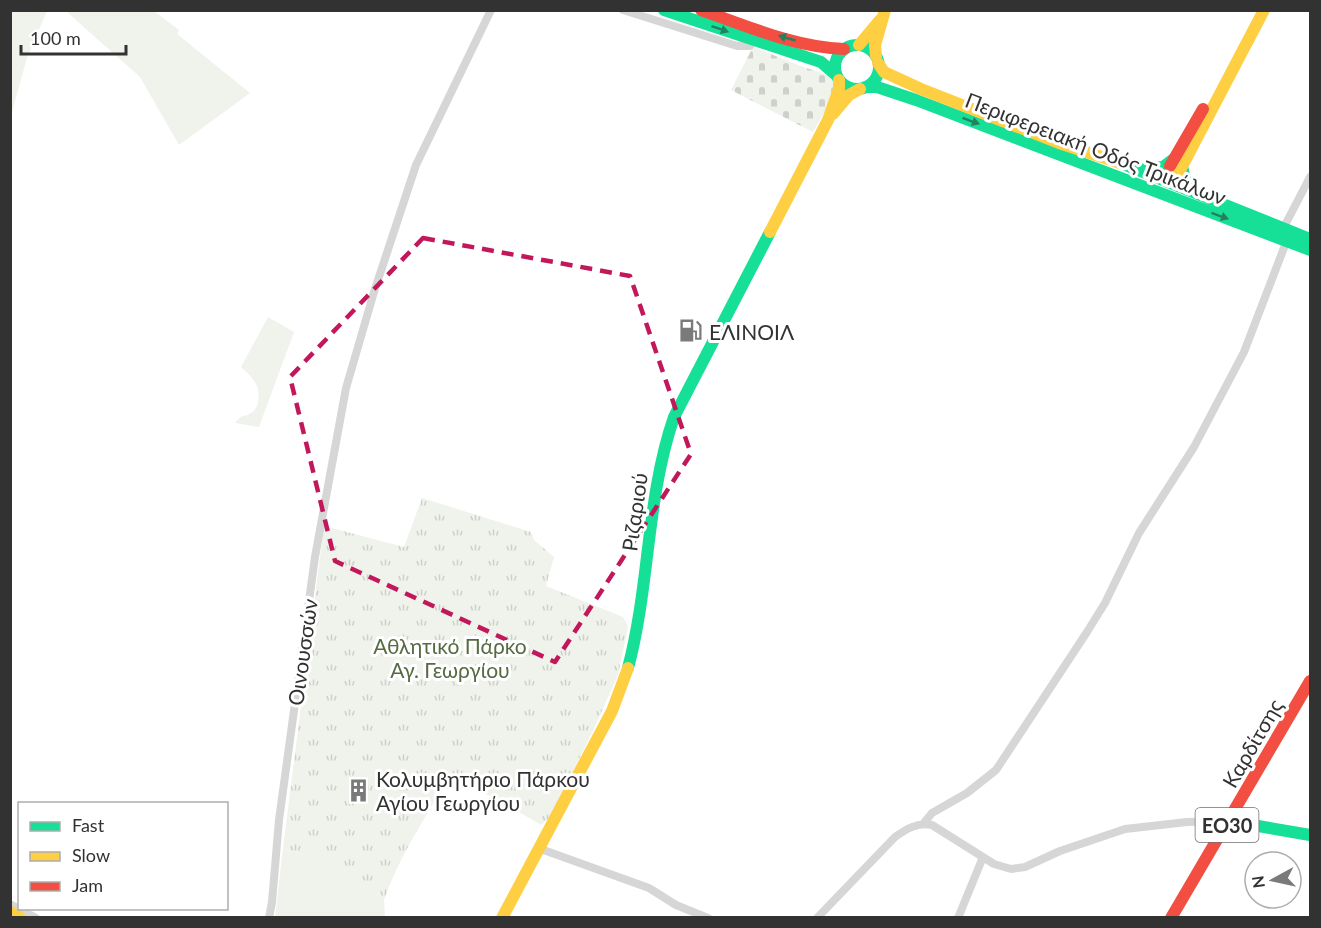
<svg xmlns="http://www.w3.org/2000/svg" width="1321" height="928" font-family="Lato,sans-serif">
  <defs>
    <pattern id="cemetery-stones" width="16" height="16" patternUnits="userSpaceOnUse" patternTransform="scale(1.5)"><rect width="16" height="16" fill="#f0f2ec"/><path d="M2 7V4a2 2 0 0 1 4 0v3zM10 15v-3a2 2 0 0 1 4 0v3z" fill="#ced0cb"/></pattern>
    <pattern id="park-tufts" width="24" height="20" patternUnits="userSpaceOnUse" patternTransform="scale(1.5)"><rect width="24" height="20" fill="#f0f2ec"/><path d="M3 7l-1-3M5 7V3M7 7l1-3M15 17l-1-3M17 17v-4M19 17l1-3" fill="none" stroke="#ced0cb"/></pattern>
  </defs>
  <rect width="100%" height="100%" fill="#fff"/>
  <path fill="#f0f2ec" d="M11 10 47 11 27 58 11 115Z
    M69 11H154L179 30 177 34 250 93 179 145 140 77 68 13Z
    M268 317 294 332 259 427 235 423C243 413 243 418 251 413 255 411 258 405 258 401 261 385 252 377 241 367Z
    M283 848 335 865 384 900 385 917 275 918Z"/>
  <path fill="url(#cemetery-stones)" d="M753 47 806 68 829 75 834 79 837 90 813 132 731 90Z"/>
  <path fill="url(#park-tufts)" d="M422 498 531 532 534 540 554 557 546 586 623 617 628 626 618 675 592 733 550 817 541 825 497 799 450 778C425 816 399 857 384 900L335 865 283 848 324 526 404 547Z"/>
  <g fill="none" stroke-linecap="round" stroke-linejoin="round">
    <path stroke="#dde9f0" stroke-width="2" d="M10 13 12 10"/>
    <path stroke="#d6d6d6" stroke-width="8" d="M623 10 737 46H750L753 40
      M1284 227 1310 177
      M923 824 932 813 967 793 996 770 1087 632 1105 603 1139 533 1194 447 1244 352 1287 240
      M538 848 649 888 676 905 708 918
      M10 904 36 918
      M269 918 272 902 279 820 315 557 346 388 374 292 416 165 491 10
      M817 918 895 837C906 829 918 822 932 825L994 864 1011 869 1025 867 1060 851 1125 829 1187 822 1229 821
      M958 918 983 857"/>
    <path stroke="#16e098" stroke-width="12" d="M664 10 821 62 836 75
      M835 67a22 22 0 1 1 44 0a22 22 0 1 1-44 0Z
      M865 87H877L916 100 1310 250
      M1123 164 1310 239
      M1182 166 1185 179 1194 190
      M1144 169 1163 167 1175 158
      M628 668C650 586 646 498 674 417L770 232
      M1229 821 1310 835"/>
    <path stroke="#ffcf43" stroke-width="12" d="M859 45 880 20
      M876 56 875 45 885 10
      M878 63 884 72 921 89 1059 143 1123 164
      M833 114 849 95 860 89
      M1178 174 1264 10
      M770 232 828 120 839 89V80
      M10 912 20 918
      M502 918 612 711 628 668"/>
    <path stroke="#f24e42" stroke-width="12" d="M701 10C747 26 794 47 844 49
      M1170 166 1203 109
      M1171 918 1310 681"/>
  </g>
  <defs><path id="oneway-solid" d="M-6-.8H1V-3.2L6.5 0L1 3.2V.8H-6Z" transform="scale(1.5)"/></defs>
  <g fill="#258060">
    <use href="#oneway-solid" transform="translate(720 29) rotate(19)"/>
    <use href="#oneway-solid" transform="translate(787 38) rotate(-164)"/>
    <use href="#oneway-solid" transform="translate(971 121) rotate(20)"/>
    <use href="#oneway-solid" transform="translate(1220 216) rotate(20)"/>
  </g>
  <path fill="none" stroke="#c2185b" stroke-width="4.5" stroke-dasharray="12 8" stroke-linejoin="round" d="M423 238 630 276 691 454 555 662 335 561 290 377Z"/>
  <defs>
    <symbol id="fuel-bare" viewBox="-9 -9 18 18"><path d="M-5.5-6h7V0h2V4h1.3V-2.5L3-4.5l.8-.8L6-3V5H2.5V1h-1V6h-7ZM-4.2-4.7v3.2H.2V-4.7Z" fill="#7a7a7a" stroke="#fff" stroke-width="2.5" paint-order="stroke"/></symbol>
    <symbol id="building-bare" viewBox="-9 -9 18 18"><path d="M-4-6H4V6H1V3H-1V6H-4ZM-2.5-4.3h1.7v1.8h-1.7ZM.8-4.3h1.7v1.8H.8ZM-2.5-1h1.7V.8h-1.7ZM.8-1h1.7V.8H.8Z" fill="#7a7a7a" stroke="#fff" stroke-width="2.5" paint-order="stroke"/></symbol>
  </defs>
  <g fill-rule="evenodd">
    <use href="#fuel-bare" x="674" y="314" width="33" height="33"/>
    <use href="#building-bare" x="342" y="774" width="33" height="33"/>
  </g>
  <g text-anchor="middle" dominant-baseline="central" stroke-width="6" stroke-linejoin="round" paint-order="stroke">
    <rect fill="#fff" stroke="#707070" stroke-width="1.5" x="1195.5" y="808" width="63" height="34" rx="4.5"/>
    <g font-size="20" font-weight="bold" fill="#323232">
      <text x="1227" y="825">ΕΟ30</text>
    </g>
    <g font-size="21" fill="#323232" stroke="#fff">
      <text transform="translate(1096 148) rotate(21)">Περιφερειακή Οδός Τρικάλων</text>
      <text transform="translate(634 512) rotate(-82)">Ριζαριού</text>
      <text transform="translate(302 652) rotate(-82)">Οινουσσών</text>
      <text transform="translate(1252 743) rotate(-60)">Καρδίτσης</text>
    </g>
    <g font-size="21" fill="#323232" stroke="#fff" text-anchor="start">
      <text x="709" y="331">ΕΛΙΝΟΙΛ</text>
      <text x="376" y="778">Κολυμβητήριο Πάρκου<tspan x="376" dy="24">Αγίου Γεωργίου</tspan></text>
    </g>
    <g font-size="21" fill="#576b43" stroke="#fff">
      <text x="450" y="645">Αθλητικό Πάρκο<tspan x="450" dy="24">Αγ. Γεωργίου</tspan></text>
    </g>
  </g>
  <rect width="1321" height="928" fill="none" stroke="#323232" stroke-width="24"/>
  <rect x="18" y="802" width="210" height="108" fill="#ffffff" stroke="#adadad" stroke-width="1.5"/>
  <rect x="30" y="822" width="30" height="9" fill="#16e098" stroke="#adadad" stroke-width="1.5"/>
  <text x="72" y="832" font-size="18" fill="#323232">Fast</text>
  <rect x="30" y="852" width="30" height="9" fill="#ffcf43" stroke="#adadad" stroke-width="1.5"/>
  <text x="72" y="862" font-size="18" fill="#323232">Slow</text>
  <rect x="30" y="882" width="30" height="9" fill="#f24e42" stroke="#adadad" stroke-width="1.5"/>
  <text x="72" y="892" font-size="18" fill="#323232">Jam</text>
  <g transform="translate(1273 880) rotate(262)"><circle r="28" fill="#ffffff" stroke="#adadad" stroke-width="1.5"/>
  <path d="M0-4.5L10 22L0 15L-10 22Z" fill="#7a7a7a"/>
  <text y="-9" font-size="16" font-weight="bold" text-anchor="middle" fill="#323232">N</text>
  </g>
  <path d="M21 45v9h105v-9" fill="none" stroke="#323232" stroke-width="3"/>
  <text x="30" y="45" font-size="18" fill="#323232" stroke="#ffffff" stroke-width="4.5" paint-order="stroke">100 m</text>
</svg>
